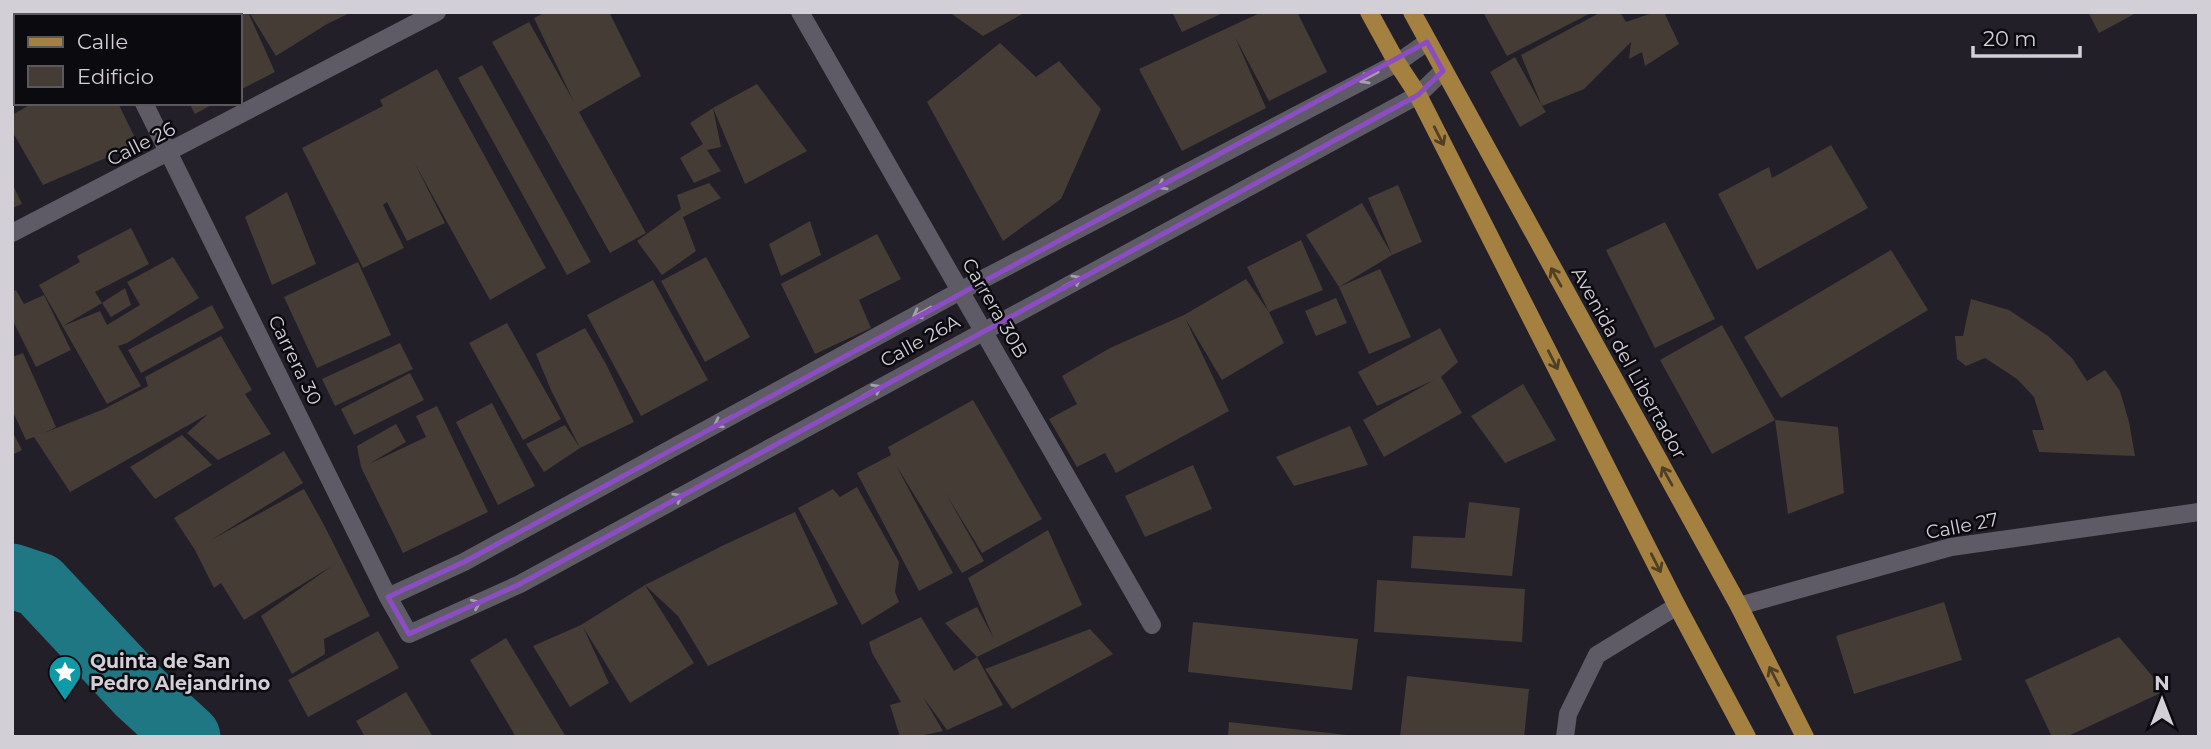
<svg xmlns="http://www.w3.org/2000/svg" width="2211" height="749" font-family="Montserrat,sans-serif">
  <rect width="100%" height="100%" fill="#221f28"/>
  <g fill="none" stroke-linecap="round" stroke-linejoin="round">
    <path stroke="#1e7782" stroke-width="65" d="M12 576 39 585 139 692 188 737"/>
  </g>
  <path fill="#463c36" d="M12 12H37L39 16H16V94L12 96Z
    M141 12H204L197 16H143Z
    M229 12H248L275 72 240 90V16H222Z
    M249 12H352L327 24 276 56Z
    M546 12H609L641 76 579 112 646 233 610 253 492 42 529 22 574 102 534 18Z
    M949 12H1026L983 36Z
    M1172 12H1225L1182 32Z
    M1262 12H1297L1327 72 1269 101 1235 37 1266 108 1182 151 1139 69Z
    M1483 12H1593L1507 56Z
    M1601 12H1620L1626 22 1655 12H1664L1679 44 1645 66 1642 52 1629 59 1631 42 1584 89 1542 106 1546 112 1520 127 1490 72 1515 57 1542 106 1521 55Z
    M2088 12H2138L2099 33Z
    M1000 43 1036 77 1059 61 1101 109 1061 199 1003 241 927 102Z
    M482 65 591 262 567 275 458 78Z
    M437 69 546 268 490 300 414 162 445 223 407 241 387 202 383 205 404 248 363 268 302 148 383 106 380 100Z
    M757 84 807 151 745 184 713 108 721 147 707 150 721 171 694 183 680 158 703 144 690 123 713 108Z
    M33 103H118L138 144 43 185 12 131V115Z
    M189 103H215L195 114Z
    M1831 145 1868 208 1757 270 1718 194 1769 167 1772 178Z
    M12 183 22 204 12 208Z
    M709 183 721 198 683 217 696 251 662 275 637 241 681 209 677 195Z
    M1398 185 1422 242 1392 255 1339 287 1380 269 1411 337 1369 354 1339 287 1306 235 1362 203 1392 255 1368 198Z
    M287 192 316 264 272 285 245 217Z
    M810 221 821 255 781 276 769 244Z
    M1665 222 1715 319 1655 348 1606 250Z
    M131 228 149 264 95 292 102 303 63 326 100 311 107 325 140 305 127 282 173 257 199 298 127 343 118 346 141 386 107 404 39 285 80 262 77 256Z
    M877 234 901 279 859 300 871 328 815 354 781 284Z
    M1301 240 1323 290 1269 312 1284 343 1222 380 1185 318 1229 411 1116 473 1105 453 1077 467 1049 419 1077 404 1062 376 1110 348 1184 315 1246 279 1269 312 1247 267Z
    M1891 250 1928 310 1781 398 1744 337Z
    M706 257 750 337 705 362 661 281Z
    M358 262 391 335 317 368 284 297Z
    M653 280 708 380 641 416 587 315Z
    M125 288 131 305 111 317 102 303Z
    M16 290 24 304 44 295 71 350 36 367 12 319V292Z
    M1336 298 1347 323 1316 336 1305 311Z
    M1971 299 2009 310 2048 336 2072 358 2087 381 2105 370 2120 391 2129 422 2135 456 2039 452 2032 430H2044L2034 397 2017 379 1985 358 1966 366 1957 359 1955 336H1963Z
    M212 305 224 328 141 373 128 350Z
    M507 323 561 419 523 440 469 343Z
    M1722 325 1775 420 1712 454 1660 360Z
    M585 328 606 364 634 422 580 448 544 472 526 444 565 425 580 448 551 390 536 354Z
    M1440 328 1458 362 1441 377 1462 413 1384 457 1363 420 1434 380 1377 406 1358 372Z
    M221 336 252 390 245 394 271 434 218 460 187 433 208 414 70 492 34 437 26 440 12 410V357L23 353 56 427 44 433 104 409 148 386 145 377Z
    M400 343 413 369 335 406 322 379Z
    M410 373 424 400 354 435 341 409Z
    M1523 384 1556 440 1505 463 1471 416Z
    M973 400 1042 519 982 553 945 492 984 561 962 573 896 465 953 573 919 591 857 473 891 455 888 447Z
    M492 403 535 486 498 505 456 422Z
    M437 406 488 512 403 553 361 467 357 446 396 424 406 442 369 464 426 437 416 416Z
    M1775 420 1838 427 1844 493 1788 514Z
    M1350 426 1368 465 1294 486 1276 457Z
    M12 431 22 450 12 455Z
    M182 435 212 465 155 499 130 467Z
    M284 451 303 483 211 540 304 489 324 525 370 616 324 639 325 654 292 674 261 616 332 566 244 620 221 583 214 588 195 550 174 518Z
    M1193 465 1212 509 1145 537 1125 496Z
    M857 487 899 562 895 592 899 602 862 625 798 508 833 489 840 497Z
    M1469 502 1520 508 1512 576 1411 568 1413 536 1465 538Z
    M795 512 838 604 708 666 678 616 645 585 724 545Z
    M1048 530 1082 605 977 657 1003 705 947 730 923 697 943 731 915 737H900L890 705 901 702 872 653 869 642 921 617 954 671 977 657 945 623 977 607 994 639 968 578Z
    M1377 580 1525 589 1522 642 1374 632Z
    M645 585 694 663 630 703 583 627 609 683 570 707 533 646 581 625Z
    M1944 602 1962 660 1854 694 1836 636Z
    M1193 622 1358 639 1352 690 1188 672Z
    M1090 629 1113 654 1012 709 985 669Z
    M378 631 399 668 308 717 288 680Z
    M2119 637 2165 691 2066 737H2052L2025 680Z
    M506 638 566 737H516L470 660Z
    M1407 676 1529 689 1524 737H1400Z
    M406 692 433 737H365L356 721Z
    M1229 722 1347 735V737H1228Z"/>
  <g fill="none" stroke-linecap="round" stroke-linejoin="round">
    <path stroke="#5e5b66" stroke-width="18" d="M99 12 101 16
      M800 12 1152 625
      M144 103 388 597 409 634 520 584 1418 95 1443 71
      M12 233 437 12
      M388 597 464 562 960 291 1397 63 1427 42
      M1739 606 1951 547 2199 512
      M1565 737 1568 714 1597 655 1677 606"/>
    <path stroke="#a48041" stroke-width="18" d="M1369 12 1397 63 1418 95 1677 606 1747 737
      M1412 12 1739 606 1805 737"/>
  </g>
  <defs><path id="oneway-shaft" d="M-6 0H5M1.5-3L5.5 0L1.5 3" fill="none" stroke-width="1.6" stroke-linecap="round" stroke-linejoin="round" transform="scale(1.75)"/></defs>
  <g stroke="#a4a1a9">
    <use href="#oneway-shaft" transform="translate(1369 77) rotate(152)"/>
    <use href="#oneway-shaft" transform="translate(1167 183) rotate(152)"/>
    <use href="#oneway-shaft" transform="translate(1072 282) rotate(-28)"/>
    <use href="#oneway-shaft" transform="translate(922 312) rotate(151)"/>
    <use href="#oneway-shaft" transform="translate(872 391) rotate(-29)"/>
    <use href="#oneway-shaft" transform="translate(723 421) rotate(151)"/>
    <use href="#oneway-shaft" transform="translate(673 500) rotate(-29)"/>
    <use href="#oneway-shaft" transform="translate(471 606) rotate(-24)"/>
  </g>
  <g stroke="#503f25">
    <use href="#oneway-shaft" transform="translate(1439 136) rotate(63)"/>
    <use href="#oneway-shaft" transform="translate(1556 277) rotate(-119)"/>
    <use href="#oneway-shaft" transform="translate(1553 360) rotate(63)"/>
    <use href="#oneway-shaft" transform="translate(1667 476) rotate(-119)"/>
    <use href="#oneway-shaft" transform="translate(1656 563) rotate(63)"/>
    <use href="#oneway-shaft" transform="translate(1774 676) rotate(-117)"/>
  </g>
  <path fill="none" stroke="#8c4dc4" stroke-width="5" stroke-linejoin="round" d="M1427 42 1443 71 1418 95 520 584 409 634 388 597 464 562Z"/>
  <defs>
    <symbol id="sight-pin" viewBox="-11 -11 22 30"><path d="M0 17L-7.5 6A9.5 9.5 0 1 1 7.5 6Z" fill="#0f9aa8" stroke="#0b0a0e"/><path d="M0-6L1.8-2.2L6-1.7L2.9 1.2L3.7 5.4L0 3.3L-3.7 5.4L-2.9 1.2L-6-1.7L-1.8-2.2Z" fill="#fff"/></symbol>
  </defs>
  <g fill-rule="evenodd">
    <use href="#sight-pin" x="46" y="653" width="38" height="52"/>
  </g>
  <g text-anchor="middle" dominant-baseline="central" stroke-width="5" stroke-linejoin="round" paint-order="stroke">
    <g font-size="19" fill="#d2d0d6" stroke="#0b0a0e">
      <text transform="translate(141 144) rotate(-27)">Calle 26</text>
      <text transform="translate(995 308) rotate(60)">Carrera 30B</text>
      <text transform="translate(920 341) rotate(-29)">Calle 26A</text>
      <text transform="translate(295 360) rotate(64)">Carrera 30</text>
      <text transform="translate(1629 363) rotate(61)">Avenida del Libertador</text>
      <text transform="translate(1962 526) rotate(-11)">Calle 27</text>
    </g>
    <g font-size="19" font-weight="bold" fill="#d2d0d6" stroke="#0b0a0e" text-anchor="start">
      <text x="90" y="661">Quinta de San<tspan x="90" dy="22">Pedro Alejandrino</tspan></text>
    </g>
  </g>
  <rect width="2211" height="749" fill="none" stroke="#d2d0d6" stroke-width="28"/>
  <rect x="14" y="14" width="228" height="91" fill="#0b0a0e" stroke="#5b595e" stroke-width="2"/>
  <rect x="28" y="37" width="35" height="10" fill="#a48041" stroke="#5b595e" stroke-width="2"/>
  <text x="77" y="49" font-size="21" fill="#d2d0d6">Calle</text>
  <rect x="28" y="66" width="35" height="21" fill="#463c36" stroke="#5b595e" stroke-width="2"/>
  <text x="77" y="84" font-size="21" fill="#d2d0d6">Edificio</text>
  <g transform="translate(2162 700)" stroke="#0b0a0e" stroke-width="5" paint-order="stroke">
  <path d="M0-5L12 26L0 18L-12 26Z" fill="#d2d0d6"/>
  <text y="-10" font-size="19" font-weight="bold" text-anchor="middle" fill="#d2d0d6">N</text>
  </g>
  <path d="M1973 46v10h107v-10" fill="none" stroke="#d2d0d6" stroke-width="3.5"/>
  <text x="1983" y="46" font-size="21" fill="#d2d0d6" stroke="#0b0a0e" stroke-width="5" paint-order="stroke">20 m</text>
</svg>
